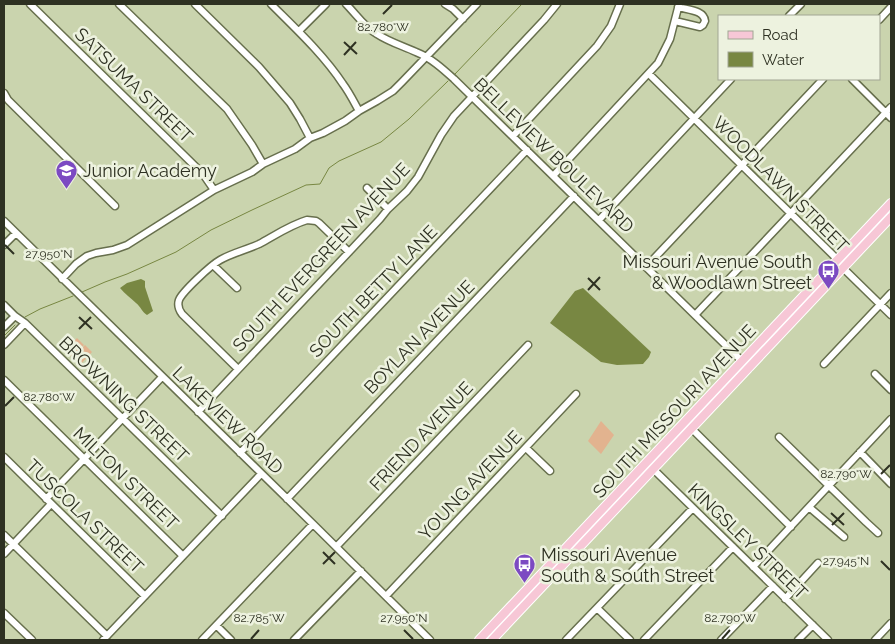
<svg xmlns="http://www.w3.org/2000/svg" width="895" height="644" font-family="Raleway,sans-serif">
  <rect width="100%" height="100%" fill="#cad4ae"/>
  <path fill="#e2b38f" d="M77 338 84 345 72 357 65 350Z
    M85 345 92 352 80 365 73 358Z
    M601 421 614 435 601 454 588 441Z"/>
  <path fill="#788742" d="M141 279 145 281V287L153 311 147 315C142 312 141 307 136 303 131 298 125 294 120 288L127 283Z
    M583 288 651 352 649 357 643 364 617 365 601 362 550 323 575 291Z"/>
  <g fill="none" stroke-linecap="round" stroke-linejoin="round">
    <path stroke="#788742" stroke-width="1" d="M455 74 522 4
      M82 292 105 282 127 274 176 252 211 230 252 210 306 185 320 184 329 168 339 161 381 142 409 119 448 81
      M25 317 40 309 73 296
      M4 336 15 325"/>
    <defs>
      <path id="minor" d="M30 4 203 174 214 190
        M119 4 227 109 252 145 263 164
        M195 4 259 67 290 103 300 119 310 138
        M271 4C296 29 323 54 343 84 349 92 354 102 359 111
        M346 4C356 14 364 27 377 34 389 42 403 46 416 52 431 58 443 69 454 79L749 368
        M445 4 453 9 463 19
        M789 16 801 4
        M879 20 891 7
        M675 21 700 27 703 25 705 21C704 10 688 10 678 7
        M299 31 326 4
        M649 74 838 260 843 268 891 315
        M852 79 891 118
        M4 93 8 100 115 206
        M513 136 597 46 611 26 620 4
        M553 176 658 63 670 39 679 4
        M367 188 388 209
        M599 220 731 79
        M4 221 313 524 430 640
        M4 245 16 233
        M213 265 237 288
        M646 267 823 79
        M62 279 76 264 87 256 96 253 113 250 127 245 214 190 252 172 263 164 295 149 310 138 323 133 345 121 359 111 377 101 393 91 402 82 477 4
        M4 305 15 316 25 323 222 516
        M695 315 891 107
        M4 327 15 316
        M4 345 25 323
        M824 364 891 293
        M238 369 182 314C179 310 177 306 179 300 182 292 211 265 220 260 232 253 246 250 259 244 274 236 290 225 307 220L316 221 319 223 349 252
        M875 374 891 390
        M4 380 183 556
        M198 412 349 252 380 219 388 209 407 191 418 177 441 135 454 116 544 20 557 4
        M685 422 791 527
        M779 437 866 522 878 533
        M526 448 550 471
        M860 452 891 484
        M240 453 527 150
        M4 457 145 596
        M647 463 828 640
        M46 499 162 377
        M287 499 574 196
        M809 507 844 537
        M4 535 107 636
        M336 547 528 345
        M4 554 51 504
        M753 567 891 419
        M386 596 576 394
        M785 599 818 563
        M597 608 630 640
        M4 613 32 640
        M217 626 231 640
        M103 640 261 474
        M202 640 313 524
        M294 640 361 571
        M566 640 693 508
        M644 640 733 547
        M721 640 773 586
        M798 640 813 625
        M875 640 891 623"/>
      <path id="major" d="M479 640 891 203
        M492 640 891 217"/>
    </defs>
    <use href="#minor" stroke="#676f4d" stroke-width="9"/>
    <use href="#major" stroke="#fff" stroke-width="10"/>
    <use href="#minor" stroke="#fff" stroke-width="6"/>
    <use href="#major" stroke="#f7c7d6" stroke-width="8"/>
  </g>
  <path fill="none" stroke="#2e3122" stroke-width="2" d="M383 14 392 5M344 42 357 54M344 55 356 42M5 245 14 254M588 278 600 290M588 290 600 277M79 317 92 329M79 329 91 317M5 406 14 397M881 474 890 465M831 513 844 525M832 525 844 513M323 552 335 564M881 561 890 570M323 564 335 552M404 630 413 639M251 639 259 630M722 639 730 630"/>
  <defs>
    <symbol id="school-pin" viewBox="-11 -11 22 30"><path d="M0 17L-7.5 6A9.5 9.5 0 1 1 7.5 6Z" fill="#7c4ac2" stroke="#edf2df"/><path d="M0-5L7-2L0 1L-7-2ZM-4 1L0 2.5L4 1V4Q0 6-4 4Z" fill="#fff"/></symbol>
    <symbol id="bus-pin" viewBox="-11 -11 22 30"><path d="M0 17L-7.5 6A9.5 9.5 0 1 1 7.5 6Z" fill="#7c4ac2" stroke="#edf2df"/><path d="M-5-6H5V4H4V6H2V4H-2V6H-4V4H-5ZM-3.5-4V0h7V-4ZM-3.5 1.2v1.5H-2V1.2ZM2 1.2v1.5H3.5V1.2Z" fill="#fff"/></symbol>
  </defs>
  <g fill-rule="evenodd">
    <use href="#school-pin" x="54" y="158" width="25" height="34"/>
    <use href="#bus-pin" x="816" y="258" width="25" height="34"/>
    <use href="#bus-pin" x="512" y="552" width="25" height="34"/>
  </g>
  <g text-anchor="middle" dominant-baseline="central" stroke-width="5" stroke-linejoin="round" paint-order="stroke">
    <g font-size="18" fill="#2e3122" stroke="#edf2df">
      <text transform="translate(134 85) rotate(44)">SATSUMA STREET</text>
      <text transform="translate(554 155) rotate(44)">BELLEVIEW BOULEVARD</text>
      <text transform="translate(781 184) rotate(45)">WOODLAWN STREET</text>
      <text transform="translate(321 257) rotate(-47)">SOUTH EVERGREEN AVENUE</text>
      <text transform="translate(373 291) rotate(-46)">SOUTH BETTY LANE</text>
      <text transform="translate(419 337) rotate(-46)">BOYLAN AVENUE</text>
      <text transform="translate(124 399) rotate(44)">BROWNING STREET</text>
      <text transform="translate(674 411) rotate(-47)">SOUTH MISSOURI AVENUE</text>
      <text transform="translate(228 420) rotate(44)">LAKEVIEW ROAD</text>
      <text transform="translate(421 436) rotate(-47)">FRIEND AVENUE</text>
      <text transform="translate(126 478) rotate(44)">MILTON STREET</text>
      <text transform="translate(470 485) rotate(-47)">YOUNG AVENUE</text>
      <text transform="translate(85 516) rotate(44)">TUSCOLA STREET</text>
      <text transform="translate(748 541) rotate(44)">KINGSLEY STREET</text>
    </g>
    <g font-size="18" fill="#2e3122" stroke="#edf2df" text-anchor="start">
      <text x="83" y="170">Junior Academy</text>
      <text x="812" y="261" text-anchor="end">Missouri Avenue South<tspan x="812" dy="21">&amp; Woodlawn Street</tspan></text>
      <text x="541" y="554">Missouri Avenue<tspan x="541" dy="21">South &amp; South Street</tspan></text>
    </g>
  </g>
  <g font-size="12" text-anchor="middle" fill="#2e3122" stroke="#edf2df" stroke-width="5" stroke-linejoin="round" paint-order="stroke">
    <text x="383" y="31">82.780°W</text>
    <text x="49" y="258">27.950°N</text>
    <text x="49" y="401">82.780°W</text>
    <text x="846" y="478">82.790°W</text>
    <text x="846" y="565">27.945°N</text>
    <text x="259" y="622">82.785°W</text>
    <text x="730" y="622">82.790°W</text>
    <text x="404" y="622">27.950°N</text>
  </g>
  <rect width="895" height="644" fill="none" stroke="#2e3122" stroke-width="10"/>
  <rect x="718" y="15" width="162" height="65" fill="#edf2df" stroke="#a1a593"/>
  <rect x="728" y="31" width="25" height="8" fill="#f7c7d6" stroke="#a1a593"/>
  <text x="762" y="40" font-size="15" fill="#2e3122">Road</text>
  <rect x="728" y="52" width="25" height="15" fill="#788742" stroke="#a1a593"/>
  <text x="762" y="65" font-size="15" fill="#2e3122">Water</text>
</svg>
